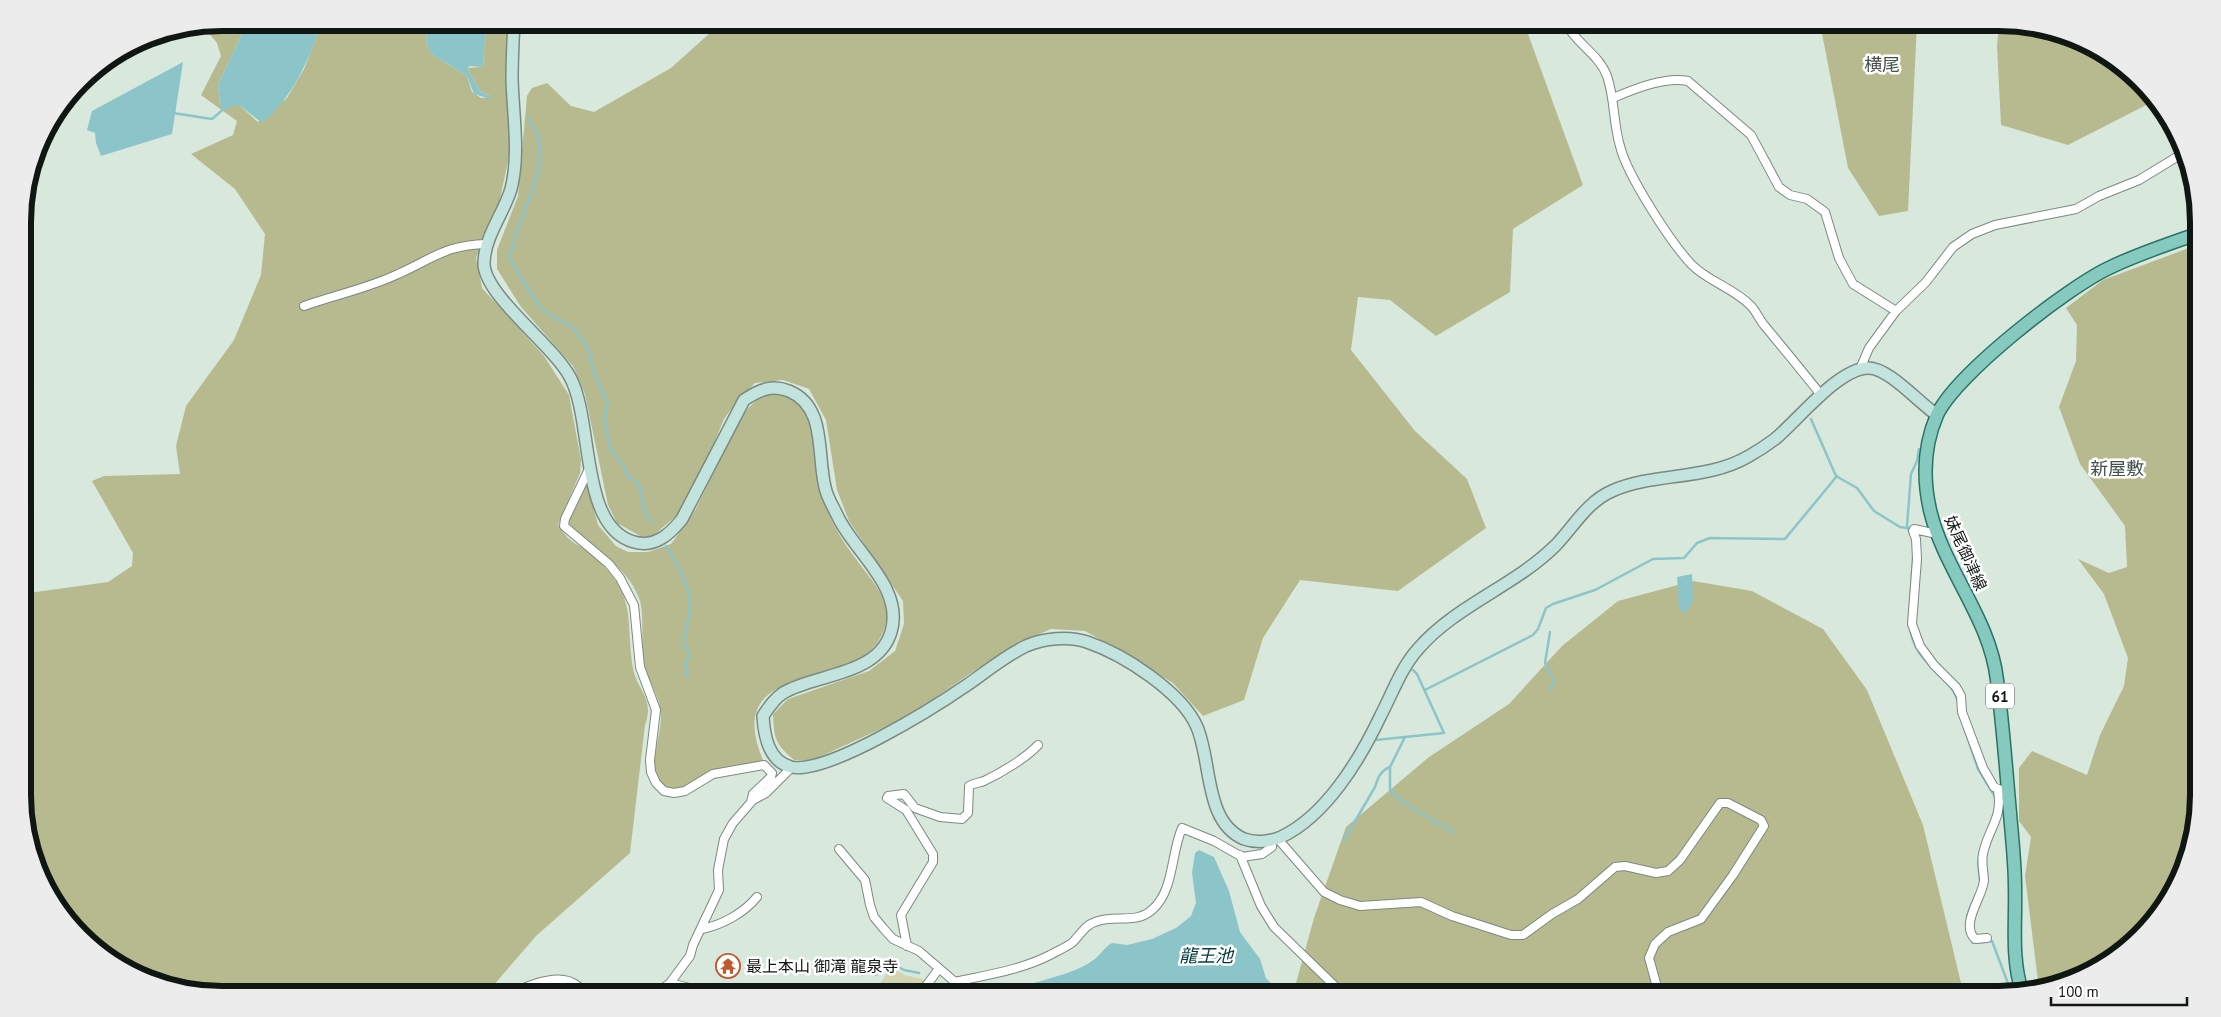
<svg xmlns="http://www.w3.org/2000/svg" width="2221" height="1017" font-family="'PT Sans','Noto Sans JP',sans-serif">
  <rect width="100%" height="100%" fill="#d8e8dd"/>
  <path fill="#d2d5b0" d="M891 967 905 975 922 979 937 991 934 994H873Z"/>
  <path fill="#b7ba8e" d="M222 23H247L218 85 220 104 239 105 258 122 287 98 304 69 321 26 320 23H429L426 40 428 48 433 55 467 76 472 92 481 98 492 97 480 91 467 68 481 67 484 64 483 55 488 23H510L511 147 500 199 476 258 482 288 544 356 569 395 581 460 580 473 558 525C571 546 580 543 595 557 638 599 625 615 633 668 637 691 655 698 645 725L630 853 536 936 486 994H222L145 979 100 953 64 916 38 871 24 821V590L36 592 108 582 132 566 133 553 92 481 104 476 180 474 176 446 186 406 234 340 261 275 265 234 235 189 191 154 233 135 237 121 201 95 221 56 217 43 203 26Z
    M721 23H1524L1583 185 1513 229 1510 292 1436 336 1390 300 1358 297 1351 350 1415 431 1467 479 1486 528 1398 591 1300 580 1263 638 1244 700 1203 716 1173 683 1126 654 1085 631 1051 629 1021 642 968 675 909 716 813 760H794C775 744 774 738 773 714L788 699 869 671 895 651 904 624 903 601 849 521 837 490 826 420 809 389 783 380 755 383 737 401 724 419 709 455 678 514 654 535 642 537 617 523 608 505 585 394 573 366 521 307 497 269V250L518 196 527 96 532 88 547 83 571 106 594 112 671 68Z
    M1820 23H1917L1908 211 1879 216 1848 168Z
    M1999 23 2076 38 2121 64 2156 100 2068 145 2001 125 1997 46Z
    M2197 245 2198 795 2183 872 2157 917 2110 961 2063 984 2039 989 2025 876 2031 837 2019 821V768L2032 751 2087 775 2100 735 2124 686 2128 658 2104 594 2078 559 2109 573 2127 567 2125 526 2080 464 2059 407 2076 361 2077 325 2066 308 2103 280Z
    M772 392C783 394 796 395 803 404 821 426 815 463 820 489 826 514 840 538 856 559 874 584 899 607 879 640 846 693 721 659 763 760 748 765 735 764 722 768 705 773 685 796 667 787 643 776 662 736 661 716 661 698 649 683 645 666 640 647 645 612 639 598 627 566 591 547 569 524L570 515 583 486 587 485 598 525 616 546 628 552H648L671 544 696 509 741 416 756 400Z
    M1693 581 1752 591 1823 629 1867 690 1923 825 1962 987 1967 994H1293L1314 918 1346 827 1429 757 1509 704 1562 646 1618 601Z"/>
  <path fill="#8cc5c9" d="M247 23 320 22 321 26C307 63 293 97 262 123L239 105H235L225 110 220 104 218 85Z
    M429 23H488L483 55 484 64 481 67 470 66 467 68 480 91 492 97 491 99 474 94 467 76 433 55 428 48 426 40Z
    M183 62 172 134 101 156 96 143 95 133 87 130 92 111Z
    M1692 574 1693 601 1686 612H1682L1679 608 1677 577Z
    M1199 850 1214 857 1229 891 1240 932 1260 959 1266 978 1281 994H1005C1032 980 1067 978 1092 961 1100 956 1104 947 1112 943L1127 945 1152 939 1176 928 1191 916 1196 903 1192 873 1195 853Z
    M560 987 574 989 582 994H534Z"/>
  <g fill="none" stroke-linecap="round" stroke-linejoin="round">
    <path stroke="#8cc5c9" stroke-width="2.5" d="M173 113 212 119 226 107
      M528 119C561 154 516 218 510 257L515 268 537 303 545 312 572 327 585 343 589 350 594 373 608 404 604 415 610 449 625 467 627 475 639 485C643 498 641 511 652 522
      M1811 419 1836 476 1857 488 1874 511 1900 527 1907 528
      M1910 533 1907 526 1911 474 1917 461 1919 449
      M666 546C676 563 691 587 690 607 690 619 685 631 683 642L689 652 686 666 687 677
      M1909 621 1913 557
      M1910 627C1913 664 1951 674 1958 702
      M1550 632 1545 663 1554 681 1551 689
      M1425 690 1533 635 1538 629 1546 608 1553 604 1595 590 1653 559 1684 558 1697 543 1710 538 1785 539 1837 476
      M1964 727 1978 769 1994 795 1996 802
      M1405 737 1390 767V790L1404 803 1453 832
      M1376 740 1444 733 1417 674 1413 670
      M1344 840 1375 787C1378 778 1380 771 1390 767
      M1980 881 1978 862 1981 847
      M1967 923V916L1972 903
      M1967 929 1973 943 1992 941 2012 994
      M862 975 869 973 876 975 885 964 889 962 904 970 919 973"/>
    <defs>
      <path id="street" d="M1565 22C1575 43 1599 54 1607 76 1615 99 1613 123 1620 146 1627 175 1671 243 1692 265 1709 282 1734 288 1751 306 1756 311 1759 319 1764 325 1783 348 1802 371 1821 395
        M1613 98C1634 89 1666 76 1688 81L1751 135 1779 187 1790 195 1807 199 1825 212 1839 258 1853 284 1896 311
        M304 306C335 295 369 288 398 274 434 258 445 245 487 244
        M1860 369 1869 348 1896 311 1926 282 1953 247 1972 234 1995 225 2076 209 2099 196 2139 180 2185 152
        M590 467 565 519 564 526 609 564 620 578 634 605 640 667 656 710 650 760 651 772 656 783 664 791 674 793 685 791 713 774 764 765 772 773 771 777 753 794 751 802
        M1937 534 1914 529 1913 531 1916 539 1917 559 1912 624 1920 646 1934 665 1956 687 1961 696 1962 712 1983 768 1994 787 2008 793
        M1278 839 1324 892 1340 900 1360 906 1421 902 1452 916 1511 935H1523L1552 914 1578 899 1615 867 1625 866 1656 873 1668 871 1680 860 1720 803H1728L1761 820 1764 826 1733 875 1701 919 1668 932 1655 944 1649 958 1659 994
        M839 849 865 880 870 905 874 917 883 928 893 939 919 951 955 982C986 975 1021 970 1050 955 1057 951 1067 947 1073 942 1080 935 1085 925 1095 922 1115 914 1136 925 1153 909 1174 890 1171 853 1182 828L1214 841 1242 857 1262 854 1272 847V839
        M1240 855 1261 906 1274 927 1343 994
        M702 929C722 925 744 913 757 897
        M1987 938 1975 939C1960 924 1982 898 1984 881 1984 872 1981 863 1983 854 1988 829 2003 818 1998 791
        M907 946 901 915 933 862V854L906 810 887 798 888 796 904 794 915 808 940 817 962 819 968 813 969 786C974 783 979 783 984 781 1001 773 1026 758 1038 745
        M670 983 713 994
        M514 994C525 986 550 977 564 980 574 981 581 989 588 994
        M656 994 670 983 690 956 693 945 719 890 718 870 724 839 733 823 753 800 766 793 792 767
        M920 994 938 970"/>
      <path id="secondary" d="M514 22C513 41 512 60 512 79 513 116 520 153 511 189 504 213 484 237 484 264 485 296 553 345 570 377 594 421 579 527 634 542 655 548 670 534 682 519L744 400C759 390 772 384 789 391 828 407 816 458 826 491 829 501 835 510 839 519 857 554 904 589 891 632 878 676 814 674 783 693 774 699 769 707 763 716 764 735 768 761 791 767 827 775 935 707 967 685 986 672 1005 656 1026 646 1044 638 1069 636 1087 642 1123 654 1182 692 1197 727 1212 762 1204 822 1244 839 1255 843 1270 842 1281 837 1326 816 1360 759 1380 717 1392 694 1401 668 1418 649 1456 605 1515 586 1556 545 1574 526 1587 502 1612 491 1655 472 1707 481 1749 456 1758 451 1767 445 1775 439 1798 420 1837 370 1867 368 1887 366 1919 403 1937 415"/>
      <path id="primary" d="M2022 992C2011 957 2016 923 2015 887 2015 863 2012 838 2010 813 2006 769 2003 725 1997 680 1990 618 1944 570 1930 510 1923 479 1924 445 1937 415 1956 374 2069 286 2111 267 2138 254 2168 244 2197 234"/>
    </defs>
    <use href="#street" stroke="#7b8a80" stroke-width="10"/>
    <use href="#secondary" stroke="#7b8a80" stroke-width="14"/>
    <use href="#primary" stroke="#297365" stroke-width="15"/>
    <use href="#street" stroke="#fff" stroke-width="8"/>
    <use href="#secondary" stroke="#c3e4de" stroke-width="11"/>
    <use href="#primary" stroke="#86c9be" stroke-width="12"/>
  </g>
  <defs>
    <symbol id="temple-ring" viewBox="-11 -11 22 22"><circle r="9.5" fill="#fff" stroke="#c05a2d" stroke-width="1.5"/><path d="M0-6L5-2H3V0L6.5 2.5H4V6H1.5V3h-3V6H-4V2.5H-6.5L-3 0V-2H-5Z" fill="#c05a2d"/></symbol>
  </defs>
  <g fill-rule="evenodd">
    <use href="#temple-ring" x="714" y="952" width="28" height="28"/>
  </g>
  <g text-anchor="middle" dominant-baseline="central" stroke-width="5" stroke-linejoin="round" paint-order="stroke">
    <rect fill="#fff" stroke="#585c59" stroke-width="1" x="1986" y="683.5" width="28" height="25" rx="4"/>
    <g font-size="15" font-weight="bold" fill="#101612">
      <text x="2000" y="696">61</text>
    </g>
    <g font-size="16" fill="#101612" stroke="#fff">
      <text transform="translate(1966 553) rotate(66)">妹尾御津線</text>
    </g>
    <g font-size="16" fill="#101612" stroke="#fff" text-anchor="start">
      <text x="746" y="966">最上本山 御滝 龍泉寺</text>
    </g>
    <g font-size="18" fill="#435148" stroke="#fff">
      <text x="1882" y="64">横尾</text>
      <text x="2117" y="468">新屋敷</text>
    </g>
    <g font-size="18" font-style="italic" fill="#013a3e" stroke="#fff">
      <text x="1206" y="955">龍王池</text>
    </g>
  </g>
  <path d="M0 0H2221V1017H0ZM222 31H1999A191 191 0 0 1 2190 222V795A191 191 0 0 1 1999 986H222A191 191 0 0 1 31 795V222A191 191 0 0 1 222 31Z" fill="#ececec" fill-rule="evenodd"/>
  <path fill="none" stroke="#101612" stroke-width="6" d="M222 31H1999A191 191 0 0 1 2190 222V795A191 191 0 0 1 1999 986H222A191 191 0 0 1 31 795V222A191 191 0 0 1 222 31Z"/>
  <path d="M2051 997v8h136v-8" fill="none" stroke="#101612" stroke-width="2.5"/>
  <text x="2058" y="997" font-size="15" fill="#101612" stroke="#ffffff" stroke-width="4" paint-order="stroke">100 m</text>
</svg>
